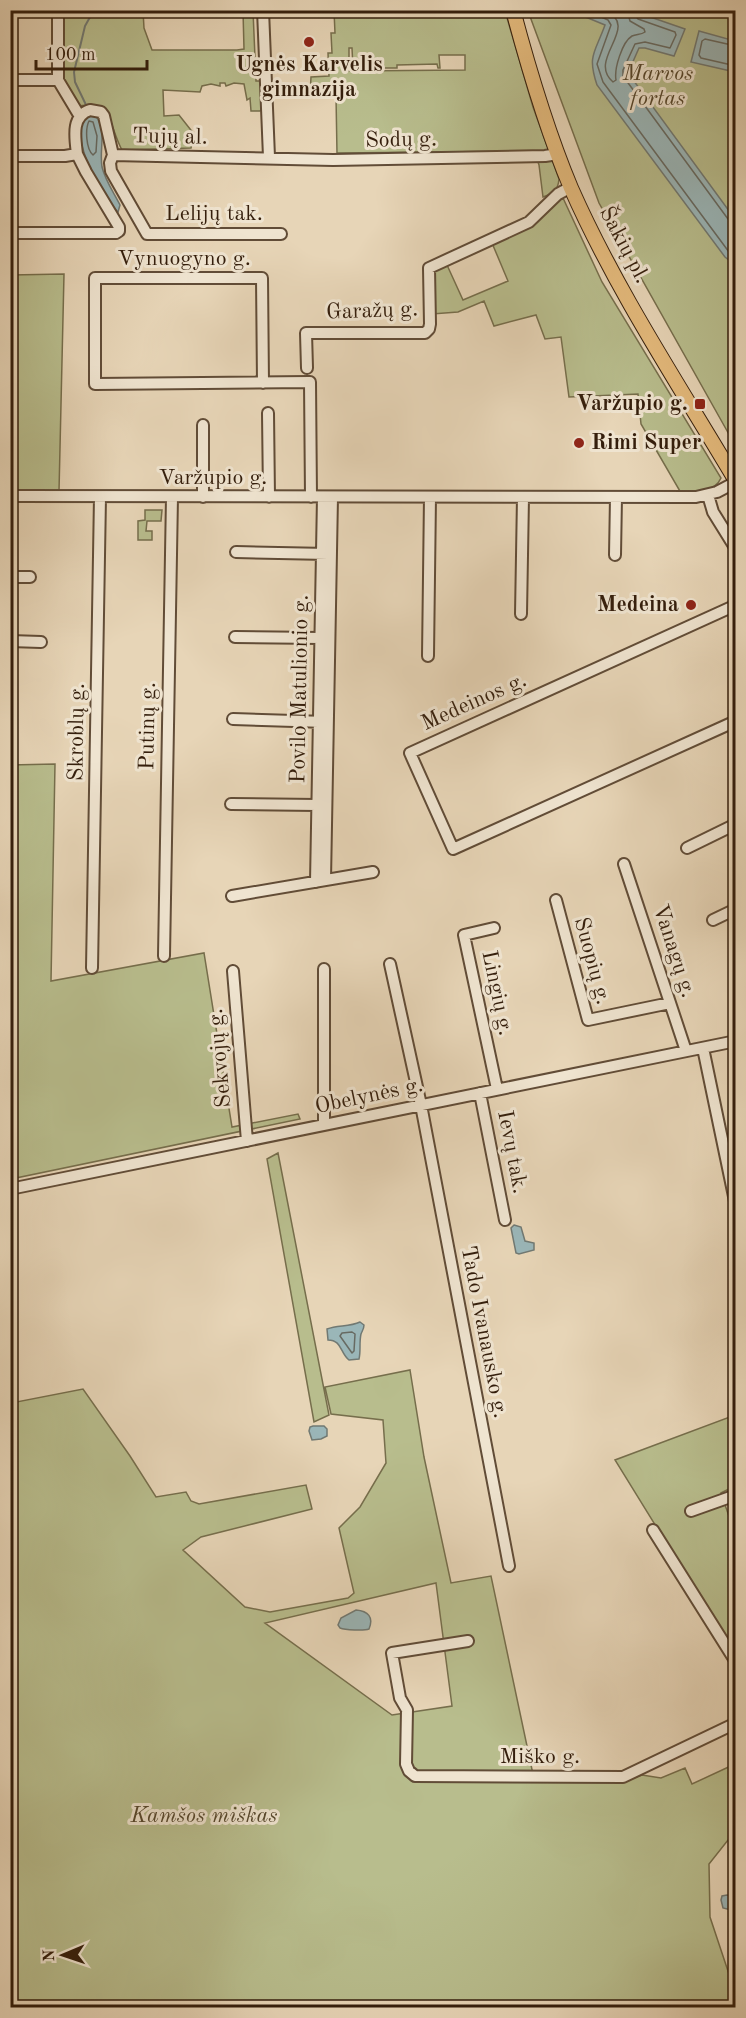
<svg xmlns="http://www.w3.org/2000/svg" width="746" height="2018" font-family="'Old Standard TT',serif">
  <rect width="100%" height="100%" fill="#e7d5b7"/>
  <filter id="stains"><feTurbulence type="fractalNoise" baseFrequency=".00333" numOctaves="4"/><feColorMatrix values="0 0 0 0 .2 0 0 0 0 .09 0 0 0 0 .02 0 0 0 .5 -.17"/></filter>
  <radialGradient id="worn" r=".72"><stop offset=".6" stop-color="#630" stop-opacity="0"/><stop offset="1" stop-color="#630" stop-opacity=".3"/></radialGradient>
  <path fill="#b8bd8d" stroke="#766e4c" stroke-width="1.5" fill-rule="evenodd" d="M61 11H143L144 28 152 50H237L244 49 243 11H253L256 81H262V109L260 111H251L250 98 247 100 244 84 234 83 226 86 225 83H220V86L211 84 202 86 200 92 163 90 164 116 179 115 194 134 191 148 122 150C108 124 114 101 78 106L61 77Z
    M334 11H505L533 107 559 179C558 190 554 193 543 197L539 165 534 151 337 153 336 96H310L311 77 329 76 328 53H332L331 33H335ZM349 48H352L353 68H397V65L437 64 438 68H440L439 55H465V70L349 71Z
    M528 11H735V445L599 203Z
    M563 198 602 282 721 478C715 492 695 493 681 493L641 424 638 394 569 397 561 337 545 339 536 315 494 326 484 301 458 312 432 314 431 283 436 267 447 265 463 300 508 281 492 243 554 202Z
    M64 274 59 491 11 490V275Z
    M145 510H162L161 521H147L146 531H152V540H138V521L145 520Z
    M55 764 51 981 204 953 232 1127 298 1114 300 1119 11 1179 10 765Z
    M278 1153 329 1415 314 1422 267 1159Z
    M410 1370 424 1457 451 1583 491 1576 534 1779 622 1782 642 1775 661 1778 685 1768 692 1784 735 1764V1835L728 1840 709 1864 710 1917 734 1989 733 2007 11 2008V1403L83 1389 130 1456 156 1497 186 1492 191 1501 199 1504 306 1485 312 1509 201 1537 183 1550 245 1607 270 1612 348 1598 354 1593 339 1528 360 1507 386 1463 383 1420 331 1414 325 1387ZM436 1583 452 1706 392 1715 265 1623Z
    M735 1415V1486L721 1493 735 1534V1654L615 1460Z"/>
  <path fill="#9ab6b8" stroke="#717973" stroke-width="1.5" d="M571 11H633L685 29 674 56 645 48H639L628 73 735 219V265L725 257 597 85C587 55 595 53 605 25Z
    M699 31 735 41V72L691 62Z
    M88 115 96 116C107 132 99 149 102 167 105 180 114 193 120 205L118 212C103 198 64 131 88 115Z
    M514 1225 521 1227 525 1241 534 1243V1250L519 1254 516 1253 511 1228Z
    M360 1322 364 1325C364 1329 362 1331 361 1334 359 1342 361 1351 359 1359L349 1360C340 1353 342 1340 328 1340L327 1329C338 1325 349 1327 360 1322Z
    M313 1426H324L327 1429V1436L321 1439 312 1440 309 1431 310 1427Z
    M356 1610C368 1611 374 1617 369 1629 364 1631 345 1630 340 1628L338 1625 341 1618Z
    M727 1895 735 1897V1911L723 1908 721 1900 722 1896Z"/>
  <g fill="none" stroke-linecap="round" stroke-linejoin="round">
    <path stroke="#676a62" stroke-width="1.5" d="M586 10 608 20 611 25 597 64 603 82 729 252 736 258
      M605 10C642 27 586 59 613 82L616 80C614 69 622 42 632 36 637 34 641 35 645 32L644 29 630 21 627 10
      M635 10V15L638 19 675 32 676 35 670 48 645 42 635 44 623 70V76L728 219 736 222
      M736 46 705 39 702 41 699 55 701 58 736 66
      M89 121 93 122 97 136 96 152 93 155C86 149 85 129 89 121Z
      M352 1332 355 1334 354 1351 352 1353 340 1336 342 1333Z"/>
    <path stroke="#717973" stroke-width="2" d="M87 107 75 82 74 72 85 26 94 10
      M729 428 736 407"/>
    <defs>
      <path id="minor" d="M58 10V80L79 115
        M263 10 269 157
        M10 80H58
        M10 156H65L77 154C75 137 71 116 90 110L101 112 104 116 113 155
        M10 233H116L119 231V227L86 172 77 154
        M281 234H147L111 171 110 163 113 155 333 160 545 156 558 154
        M307 368 306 333H425L429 329 430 324 429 268 529 222 558 194 571 187
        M263 383 262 278H95V384L310 382 311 497
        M268 413 269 497
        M203 425V497
        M708 495 713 512 736 549
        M10 496 696 497 717 492 736 482
        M236 552 328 554
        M615 555 616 497
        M10 577H30
        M736 605 410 753 453 849 736 721
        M521 614 523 497
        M235 637 320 638
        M10 641 41 642
        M428 656 430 497
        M233 719 326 722
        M231 804 317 805
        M687 848 736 824
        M624 864 686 1051
        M325 880 332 497
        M316 882 323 497
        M232 896 373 872
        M556 900 588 1020 670 1003
        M713 920 736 909
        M494 928 464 935 497 1089
        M164 956 172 497
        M390 964 421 1105 509 1566
        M92 968 100 497
        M324 969V1125
        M233 971 247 1141
        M703 1048 736 1206
        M480 1093 505 1220
        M10 1189 736 1041
        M691 1511 736 1495
        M653 1530 736 1662
        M468 1641 392 1653 400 1698 407 1710 406 1764 409 1771 415 1776 623 1777 736 1723"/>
      <path id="major" d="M513 10C529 70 547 131 571 188 616 290 679 385 736 481"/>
    </defs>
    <use href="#minor" stroke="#614c37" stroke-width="14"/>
    <use href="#major" stroke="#341e0c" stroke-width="16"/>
    <use href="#minor" stroke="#efe4d0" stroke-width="10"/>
    <use href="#major" stroke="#e4ba7c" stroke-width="14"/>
  </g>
  <g fill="#8f2418" stroke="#efe4d0" stroke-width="2">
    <circle cx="309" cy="42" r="6"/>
    <rect x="694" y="398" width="12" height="12" rx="3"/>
    <circle cx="579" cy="443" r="6"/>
    <circle cx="691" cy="605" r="6"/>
  </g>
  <g text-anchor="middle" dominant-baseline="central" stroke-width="6" stroke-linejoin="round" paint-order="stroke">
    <g font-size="22" font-weight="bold" fill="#341e0c" stroke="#efe4d0" text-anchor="end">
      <text x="309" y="65" text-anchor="middle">Ugnės Karvelis<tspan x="309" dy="25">gimnazija</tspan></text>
      <text x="688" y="404">Varžupio g.</text>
      <text x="591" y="443" text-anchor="start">Rimi Super</text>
      <text x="679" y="605">Medeina</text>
    </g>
    <g font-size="22" font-style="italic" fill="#55462c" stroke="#efe4d0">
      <text x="658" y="74">Marvos<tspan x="658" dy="25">fortas</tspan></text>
      <text x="204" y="1816">Kamšos miškas</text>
    </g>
    <g font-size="22" fill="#341e0c" stroke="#efe4d0">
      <text transform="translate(170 137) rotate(1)">Tujų al.</text>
      <text transform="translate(401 140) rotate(-1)">Sodų g.</text>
      <text x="214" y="214">Lelijų tak.</text>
      <text transform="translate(624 245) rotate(62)">Šakių pl.</text>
      <text x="184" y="259">Vynuogyno g.</text>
      <text transform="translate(372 311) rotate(-2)">Garažų g.</text>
      <text x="213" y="478">Varžupio g.</text>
      <text transform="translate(300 689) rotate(-89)">Povilo Matulionio g.</text>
      <text transform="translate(474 702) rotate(-24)">Medeinos g.</text>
      <text transform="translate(148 726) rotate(-89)">Putinų g.</text>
      <text transform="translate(77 732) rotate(-89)">Skroblų g.</text>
      <text transform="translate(674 951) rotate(72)">Vanagų g.</text>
      <text transform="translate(592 961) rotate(75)">Suopių g.</text>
      <text transform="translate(497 993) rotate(78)">Lingių g.</text>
      <text transform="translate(220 1058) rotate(-95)">Sekvojų g.</text>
      <text transform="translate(369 1096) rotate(-12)">Obelynės g.</text>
      <text transform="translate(512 1152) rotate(79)">Ievų tak.</text>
      <text transform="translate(484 1332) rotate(79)">Tado Ivanausko g.</text>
      <text x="540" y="1757">Miško g.</text>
    </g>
  </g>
  <rect width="746" height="2018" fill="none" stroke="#e7d5b7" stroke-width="36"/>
  <rect x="12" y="12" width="722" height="1994" fill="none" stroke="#341e0c" stroke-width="3"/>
  <rect x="18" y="18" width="710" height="1982" fill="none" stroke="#341e0c" stroke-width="1.5"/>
  <g transform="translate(63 1955) rotate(268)" stroke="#efe4d0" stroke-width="4.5" paint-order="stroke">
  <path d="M0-4.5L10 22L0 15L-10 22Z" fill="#341e0c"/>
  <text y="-9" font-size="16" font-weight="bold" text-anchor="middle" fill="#341e0c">N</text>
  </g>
  <path d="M36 60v9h111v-9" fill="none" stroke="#341e0c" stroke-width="3"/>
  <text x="45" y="60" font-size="18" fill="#341e0c" stroke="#efe4d0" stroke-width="4.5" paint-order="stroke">100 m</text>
  <rect width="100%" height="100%" filter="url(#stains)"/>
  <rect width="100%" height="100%" fill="url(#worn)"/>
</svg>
